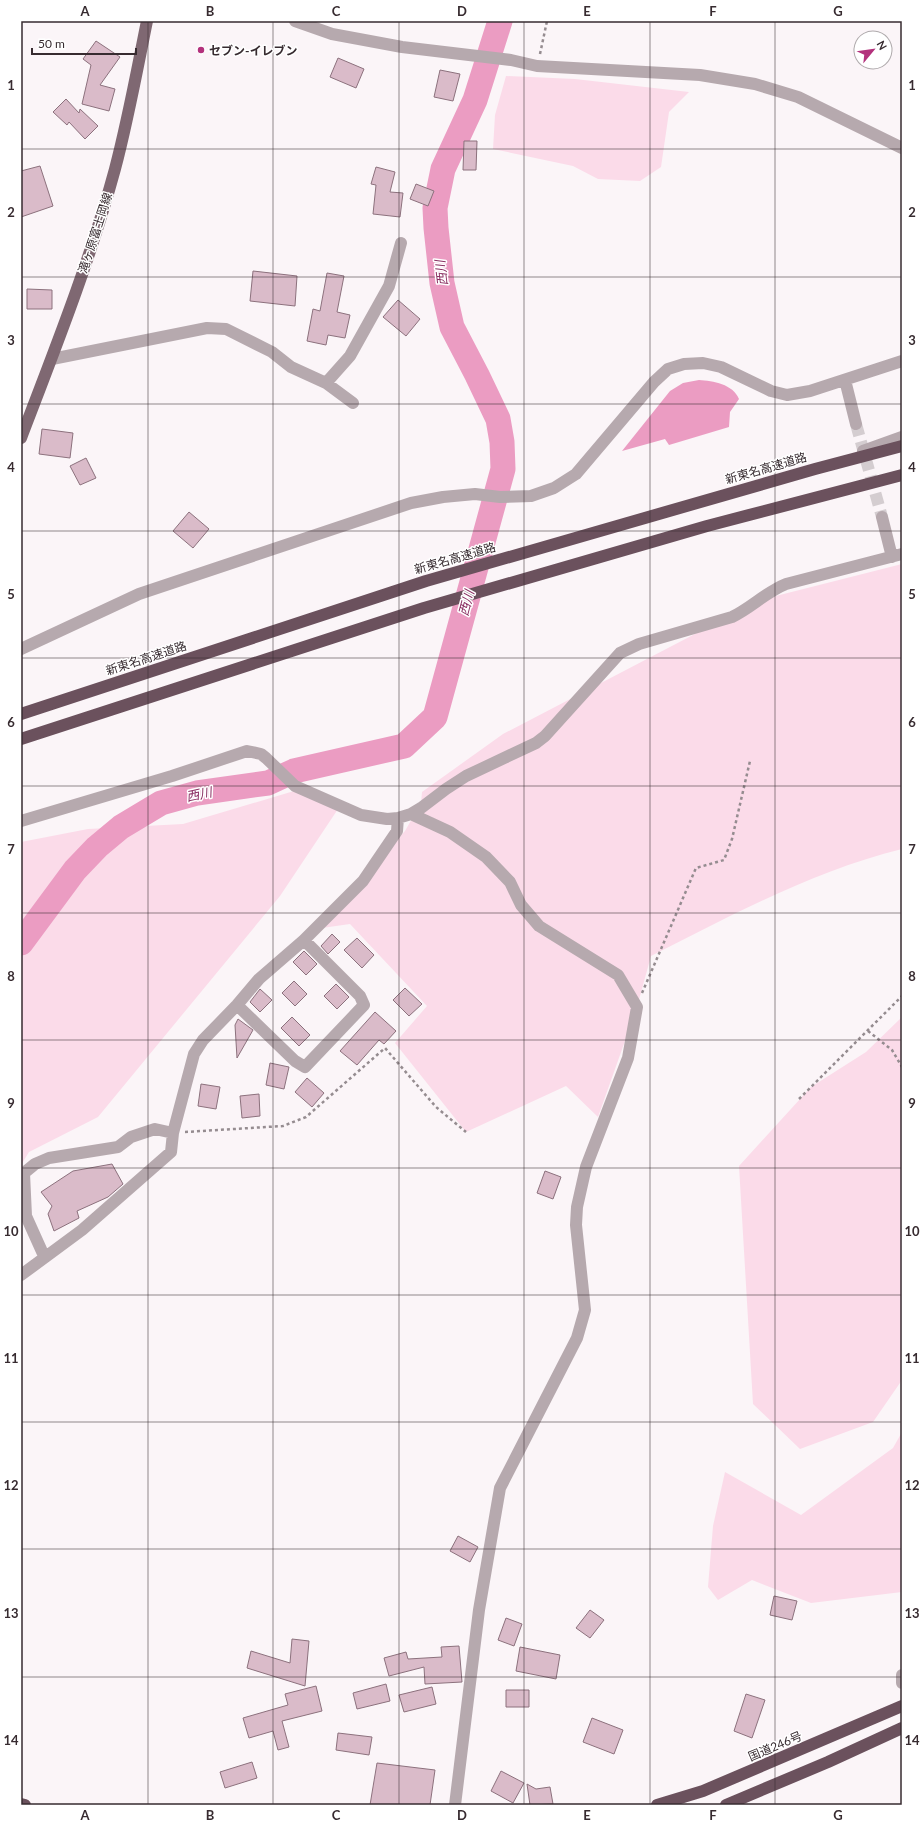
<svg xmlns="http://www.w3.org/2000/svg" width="923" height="1826" font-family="Lato,'Noto Sans JP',sans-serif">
  <rect width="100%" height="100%" fill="#fbf5f8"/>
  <path fill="#fbdbe9" d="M506 76 575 79 689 92 669 112 661 167 640 181 598 179 573 166 493 149 495 115Z
    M902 564V849C813 871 732 915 651 956L637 1007 598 1117 566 1086 466 1132 395 1043 427 1006 350 924 315 929 405 831 421 803 422 792 503 734 760 600Z
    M294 791 338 809 280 896 98 1117 29 1152 21 1165V842L88 829 183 824Z
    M902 1017V1380L873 1422 800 1449 753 1404 739 1166 811 1087 866 1052Z
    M902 1432V1592L811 1603 752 1580 718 1600 708 1587 713 1526 725 1472 801 1515 893 1448Z"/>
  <path fill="#eb9cc2" d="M699 380C713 381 733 384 739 399L730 412 729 427 669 445 665 439 622 451 670 391 683 383Z"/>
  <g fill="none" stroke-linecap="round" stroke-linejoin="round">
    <path stroke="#eb9cc2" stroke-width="25" d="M21 943 75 870 97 847 121 827 161 803 197 793 268 783 294 771 404 746 435 717 503 469 502 442 498 419 477 375 452 327 442 283 436 228 435 208 443 169 475 100 500 21"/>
  </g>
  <path fill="#dabbc9" stroke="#8c717d" d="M96 41 120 57 100 85 115 89 109 111 82 104 91 65 83 59Z
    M338 58 364 69 356 88 330 77Z
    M440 70 460 74 453 101 434 97Z
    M66 99 79 113 80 109 98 126 85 139 69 122 67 125 53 112Z
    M464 141H477L476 170H463Z
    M40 166 53 206 21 217V171Z
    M376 167 395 172 390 192 403 193 400 217 373 214 376 185 371 184Z
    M416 184 434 191 428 206 410 199Z
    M253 271 297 276 295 306 250 301Z
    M327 273 344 276 337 312 350 315 345 338 328 335 326 345 307 341 313 309 320 311Z
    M27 289 52 290V309H27Z
    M398 300 420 319 406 336 383 317Z
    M42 429 73 433 70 458 39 454Z
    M86 458 96 478 80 485 70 466Z
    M189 512 209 529 193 548 173 531Z
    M332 934 340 942 328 954 321 946Z
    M357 938 374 955 362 968 344 950Z
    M304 951 317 964 306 975 293 962Z
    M294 981 307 994 295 1006 282 993Z
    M336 984 349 997 337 1009 324 996Z
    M405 988 422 1004 409 1016 393 1000Z
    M260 989 272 1000 260 1012 250 1002Z
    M375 1012 396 1031 384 1044 379 1040 357 1065 340 1051Z
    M292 1017 310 1035 299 1046 281 1028Z
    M238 1019 253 1030 237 1058 235 1025Z
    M270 1063 289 1067 284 1089 266 1085Z
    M307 1078 324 1093 312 1107 295 1092Z
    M201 1084 220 1087 216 1109 198 1106Z
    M259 1094 260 1116 242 1118 240 1096Z
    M112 1164 123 1184 108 1197 77 1211 79 1218 54 1231 48 1214 52 1206 41 1192 73 1171Z
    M545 1171 561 1177 553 1199 537 1193Z
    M458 1536 478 1547 470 1562 450 1551Z
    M774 1596 797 1601 792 1620 770 1615Z
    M590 1610 604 1620 590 1638 576 1628Z
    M506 1618 522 1624 514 1646 498 1640Z
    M292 1639 309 1641 305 1686 247 1668 251 1651 290 1663Z
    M459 1646 462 1682 425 1684 424 1667 389 1676 384 1658 406 1652 408 1659 442 1657 441 1647Z
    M520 1647 560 1655 556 1679 516 1671Z
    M386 1684 390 1701 357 1709 353 1693Z
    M316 1686 322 1711 282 1721 289 1747 278 1750 273 1731 249 1738 243 1718 288 1705 285 1694Z
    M432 1687 436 1704 404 1712 399 1695Z
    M506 1690H529V1707H506Z
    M746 1694 765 1700 752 1738 734 1731Z
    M592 1718 623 1730 614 1754 583 1742Z
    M338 1733 372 1737 369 1755 336 1750Z
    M252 1762 257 1778 225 1788 220 1772Z
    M377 1763 435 1770 430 1805H370Z
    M501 1771 524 1783 513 1803 491 1791Z
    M527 1784 536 1789 550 1787 553 1804 530 1805Z"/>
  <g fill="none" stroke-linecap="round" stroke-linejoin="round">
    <path stroke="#d4cdd0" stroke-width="12" stroke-dasharray="12 6" stroke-linecap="butt" d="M856 424 882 517"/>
    <path stroke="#958c90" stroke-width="2.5" stroke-dasharray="3 3" stroke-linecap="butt" d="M540 54 547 21
      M642 993 696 868 724 860 732 839 750 761
      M868 1031 892 1050 902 1067
      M799 1099 902 996
      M185 1132 283 1126 306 1117 385 1048 436 1107 466 1132"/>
    <path stroke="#b6a9ae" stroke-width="12" d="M295 21 332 34 402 47 511 60 537 66 700 75 755 84 798 97 902 148
      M52 359 207 328 226 329 272 352 291 367 326 383 353 403
      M845 380 856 424
      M326 383 350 356 389 286 401 243
      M863 451 902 437
      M882 517 892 557
      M21 649 139 594 411 503 443 497 475 494 500 497 531 496 554 488 576 474 654 382 668 369 684 364 703 363 721 367 771 391 787 395 810 391 902 361
      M411 814 450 832 486 857 510 882 521 905 539 926 618 975 637 1007 628 1058 586 1167 577 1207 576 1225 585 1310 577 1338 500 1488 479 1610 455 1805
      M21 821 172 776 247 751 261 754 266 758 295 786 361 815 387 819 398 818 411 814 421 808 446 789 466 776 536 743 545 736 620 653 639 644 732 617C751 608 766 592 786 584L902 554
      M237 1005 295 1061 305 1067 364 1005 360 996 304 940
      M44 1256 26 1216 24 1173 35 1164 49 1158 118 1147 131 1137 155 1129 173 1133
      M21 1275 82 1230 171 1152 173 1133 194 1054 203 1040 237 1005 259 979 304 940 363 881 397 831 398 818
      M902 1675V1683"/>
    <path stroke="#7f6872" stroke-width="12" d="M21 438C55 349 90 261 115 169 128 120 137 70 147 21"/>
    <path stroke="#6b515d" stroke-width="12" d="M21 714 426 581 815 469 902 446
      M21 739 424 608 707 526 902 475
      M21 1804 25 1805
      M657 1805 703 1791 902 1706
      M726 1805 828 1762 902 1728"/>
  </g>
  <path fill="none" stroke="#372b30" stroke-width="1" stroke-opacity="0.55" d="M148 21V1805M273 21V1805M399 21V1805M524 21V1805M650 21V1805M775 21V1805M21 149H902M21 277H902M21 404H902M21 531H902M21 658H902M21 786H902M21 913H902M21 1040H902M21 1168H902M21 1295H902M21 1422H902M21 1549H902M21 1677H902"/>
  <circle fill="#b3317c" stroke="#fff" stroke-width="1.5" cx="201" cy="50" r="4"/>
  <g text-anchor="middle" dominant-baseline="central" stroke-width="3" stroke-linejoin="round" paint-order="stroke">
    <g font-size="12" font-weight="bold" fill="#372b30" stroke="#fff" text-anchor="start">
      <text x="209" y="50">セブン-イレブン</text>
    </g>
    <g font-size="12" fill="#372b30" stroke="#fff">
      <text transform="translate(95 233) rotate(-72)">滝ヶ原富士岡線</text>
      <text transform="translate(766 468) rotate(-16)">新東名高速道路</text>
      <text transform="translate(455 558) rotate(-16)">新東名高速道路</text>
      <text transform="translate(146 658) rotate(-18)">新東名高速道路</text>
      <text transform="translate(775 1746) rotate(-23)">国道246号</text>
    </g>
    <g font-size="13" font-style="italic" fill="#892e61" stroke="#fff">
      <text transform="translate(441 273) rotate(-97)">西川</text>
      <text transform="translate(466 603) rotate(-75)">西川</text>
      <text transform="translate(199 794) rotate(-12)">西川</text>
    </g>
  </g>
  <rect width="923" height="1826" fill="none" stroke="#ffffff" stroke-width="44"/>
  <g transform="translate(873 50) rotate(61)"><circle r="19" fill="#ffffff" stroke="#afaaac"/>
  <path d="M0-3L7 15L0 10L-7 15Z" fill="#b3317c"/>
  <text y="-6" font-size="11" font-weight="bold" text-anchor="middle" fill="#372b30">N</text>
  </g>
  <path d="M32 48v6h104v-6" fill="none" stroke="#372b30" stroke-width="2"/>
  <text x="38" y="48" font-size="12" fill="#372b30" stroke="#ffffff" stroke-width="3" paint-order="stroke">50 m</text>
  <rect x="22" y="22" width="879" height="1782" fill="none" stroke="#372b30" stroke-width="1.5"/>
  <g font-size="13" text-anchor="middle" font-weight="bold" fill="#372b30">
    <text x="85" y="16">A</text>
    <text x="210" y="16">B</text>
    <text x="336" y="16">C</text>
    <text x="462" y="16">D</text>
    <text x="587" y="16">E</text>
    <text x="713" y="16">F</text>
    <text x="838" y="16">G</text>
    <text x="11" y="90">1</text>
    <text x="912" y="90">1</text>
    <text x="11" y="217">2</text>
    <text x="912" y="217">2</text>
    <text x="11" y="345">3</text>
    <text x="912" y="345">3</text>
    <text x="11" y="472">4</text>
    <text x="912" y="472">4</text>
    <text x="11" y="599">5</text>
    <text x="912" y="599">5</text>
    <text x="11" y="727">6</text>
    <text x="912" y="727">6</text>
    <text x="11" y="854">7</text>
    <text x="912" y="854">7</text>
    <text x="11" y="981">8</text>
    <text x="912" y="981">8</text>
    <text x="11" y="1108">9</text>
    <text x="912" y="1108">9</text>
    <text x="11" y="1236">10</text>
    <text x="912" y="1236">10</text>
    <text x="11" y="1363">11</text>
    <text x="912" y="1363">11</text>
    <text x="11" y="1490">12</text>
    <text x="912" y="1490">12</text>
    <text x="11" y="1618">13</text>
    <text x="912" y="1618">13</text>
    <text x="11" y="1745">14</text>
    <text x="912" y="1745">14</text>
    <text x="85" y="1820">A</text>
    <text x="210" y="1820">B</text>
    <text x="336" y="1820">C</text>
    <text x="462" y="1820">D</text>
    <text x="587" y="1820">E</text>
    <text x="713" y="1820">F</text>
    <text x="838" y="1820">G</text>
  </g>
</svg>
